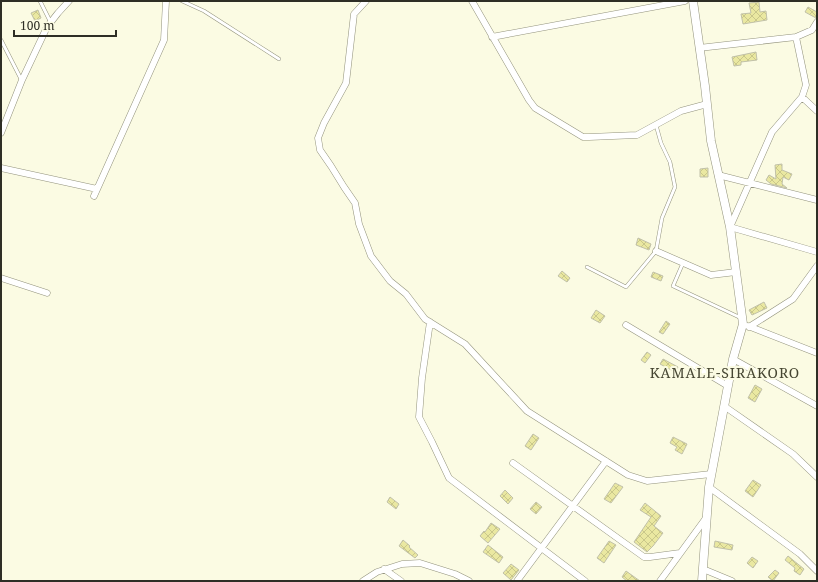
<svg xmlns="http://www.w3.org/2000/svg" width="818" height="582" font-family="'Noto Serif',serif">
  <defs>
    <pattern id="building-cross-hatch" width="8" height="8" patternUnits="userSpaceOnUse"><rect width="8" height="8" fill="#eae8a1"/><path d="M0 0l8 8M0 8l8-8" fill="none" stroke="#c9c78a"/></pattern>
  </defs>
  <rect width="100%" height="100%" fill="#fbfbe3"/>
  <path fill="url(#building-cross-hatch)" stroke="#c1c1a9" d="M759 2 760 12 766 11 767 20 743 24 741 14 751 13 749 3Z
    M808 7 817 12V18H816L805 12Z
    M38 10 41 18 35 21 31 13Z
    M756 52 757 60 741 62V65L734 66 732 57Z
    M782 164V170L792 174 789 180 783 177 782 184 787 188 771 184 766 180 769 175 776 179 775 165Z
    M708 168V177H700V169Z
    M638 238 651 244 649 250 636 245Z
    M562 271 570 278 567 282 558 276Z
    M653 272 663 276 661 281 651 277Z
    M764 302 767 308 752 315 749 310Z
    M596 310 605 316 600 323 591 318Z
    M666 321 670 324 663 334 659 332Z
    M647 352 651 355 645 363 641 360Z
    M663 359 678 367 675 372 660 364Z
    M755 385 762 389 755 402 748 398Z
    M533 434 539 438 531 450 525 446Z
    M673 437 687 444 682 454 675 450 677 447 670 443Z
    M753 480 761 485 753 497 745 491Z
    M615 483 623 487 611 503 604 499Z
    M505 490 513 498 508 504 500 496Z
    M390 497 399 504 396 509 387 502Z
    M536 502 542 507 536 514 530 509Z
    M645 503 661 516 654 526 663 533 653 546 647 552 634 542 651 517 640 510Z
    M491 523 500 529 488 543 480 536 484 531 485 532Z
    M403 540 410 546 409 547 418 555 415 558 399 546Z
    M609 541 616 545 604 563 597 558Z
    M715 541 733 545 732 550 714 547Z
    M488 545 503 557 499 563 483 552Z
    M788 556 804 569 800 575 794 571 795 568 785 560Z
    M752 557 758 561 753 568 747 563Z
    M511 564 519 570 511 580 503 573Z
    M775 570 779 573 773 581 768 577Z
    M626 571 640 581H627L622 577Z"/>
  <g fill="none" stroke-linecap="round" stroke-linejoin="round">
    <defs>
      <path id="service" d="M40 1 51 23
        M182 1 204 11 279 59
        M1 40 21 79
        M683 263 673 286 741 318
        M587 267 626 287 656 251 662 218 675 187 670 162 661 143 656 125"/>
      <path id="minor" d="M366 1 354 14 346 83 324 123 318 138 320 150 331 166 344 187 355 203 359 224 371 256 390 281 406 294 425 319 465 344 527 411 628 475 647 481 711 474
        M472 1 529 100 535 108 583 137H589L637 135 681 111 707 104
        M817 22 812 30 796 37 806 85 802 97 772 132 730 227 817 252
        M492 37 685 1
        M699 48 796 37
        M802 97 817 111
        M1 133 22 80 47 27 58 13 69 1
        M1 168 97 189
        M718 175 817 200
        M94 196 164 40 166 1
        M656 251 711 275 736 272
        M1 278 47 293
        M430 322 422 378 419 417 432 442 449 478 585 581
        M626 325 728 386
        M748 326 817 353
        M749 327 793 299 817 266
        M733 359 817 406
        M724 406 793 454 817 477
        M513 463 644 557H650L680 553
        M709 487 800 554 817 571
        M384 569 401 581
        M703 569 732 581
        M363 581 377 572 402 564 420 563 455 574 469 581
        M517 581 606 461
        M660 581 706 518"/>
      <path id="tertiary" d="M693 1 705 86 711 141 730 227 743 324 733 359 709 487 702 581"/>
    </defs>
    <use href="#service" stroke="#93937d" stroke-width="4"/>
    <use href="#minor" stroke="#93937d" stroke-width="7"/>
    <use href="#tertiary" stroke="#93937d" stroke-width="9"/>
    <use href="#service" stroke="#fff" stroke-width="3"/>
    <use href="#minor" stroke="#fff" stroke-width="6"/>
    <use href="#tertiary" stroke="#fff" stroke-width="8"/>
  </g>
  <g text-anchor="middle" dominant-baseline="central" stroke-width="4" stroke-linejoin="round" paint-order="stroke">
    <g font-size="14" letter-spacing="1" fill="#464632" stroke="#fbfbe3">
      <text x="725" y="372">KAMALE-SIRAKORO</text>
    </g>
  </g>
  <rect width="818" height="582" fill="none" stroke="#2e2e25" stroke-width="4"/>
  <path d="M14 30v6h102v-6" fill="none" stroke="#2e2e25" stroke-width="2"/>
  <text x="20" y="30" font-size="12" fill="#2e2e25" stroke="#fbfbe3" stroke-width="3" paint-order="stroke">100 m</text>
</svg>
